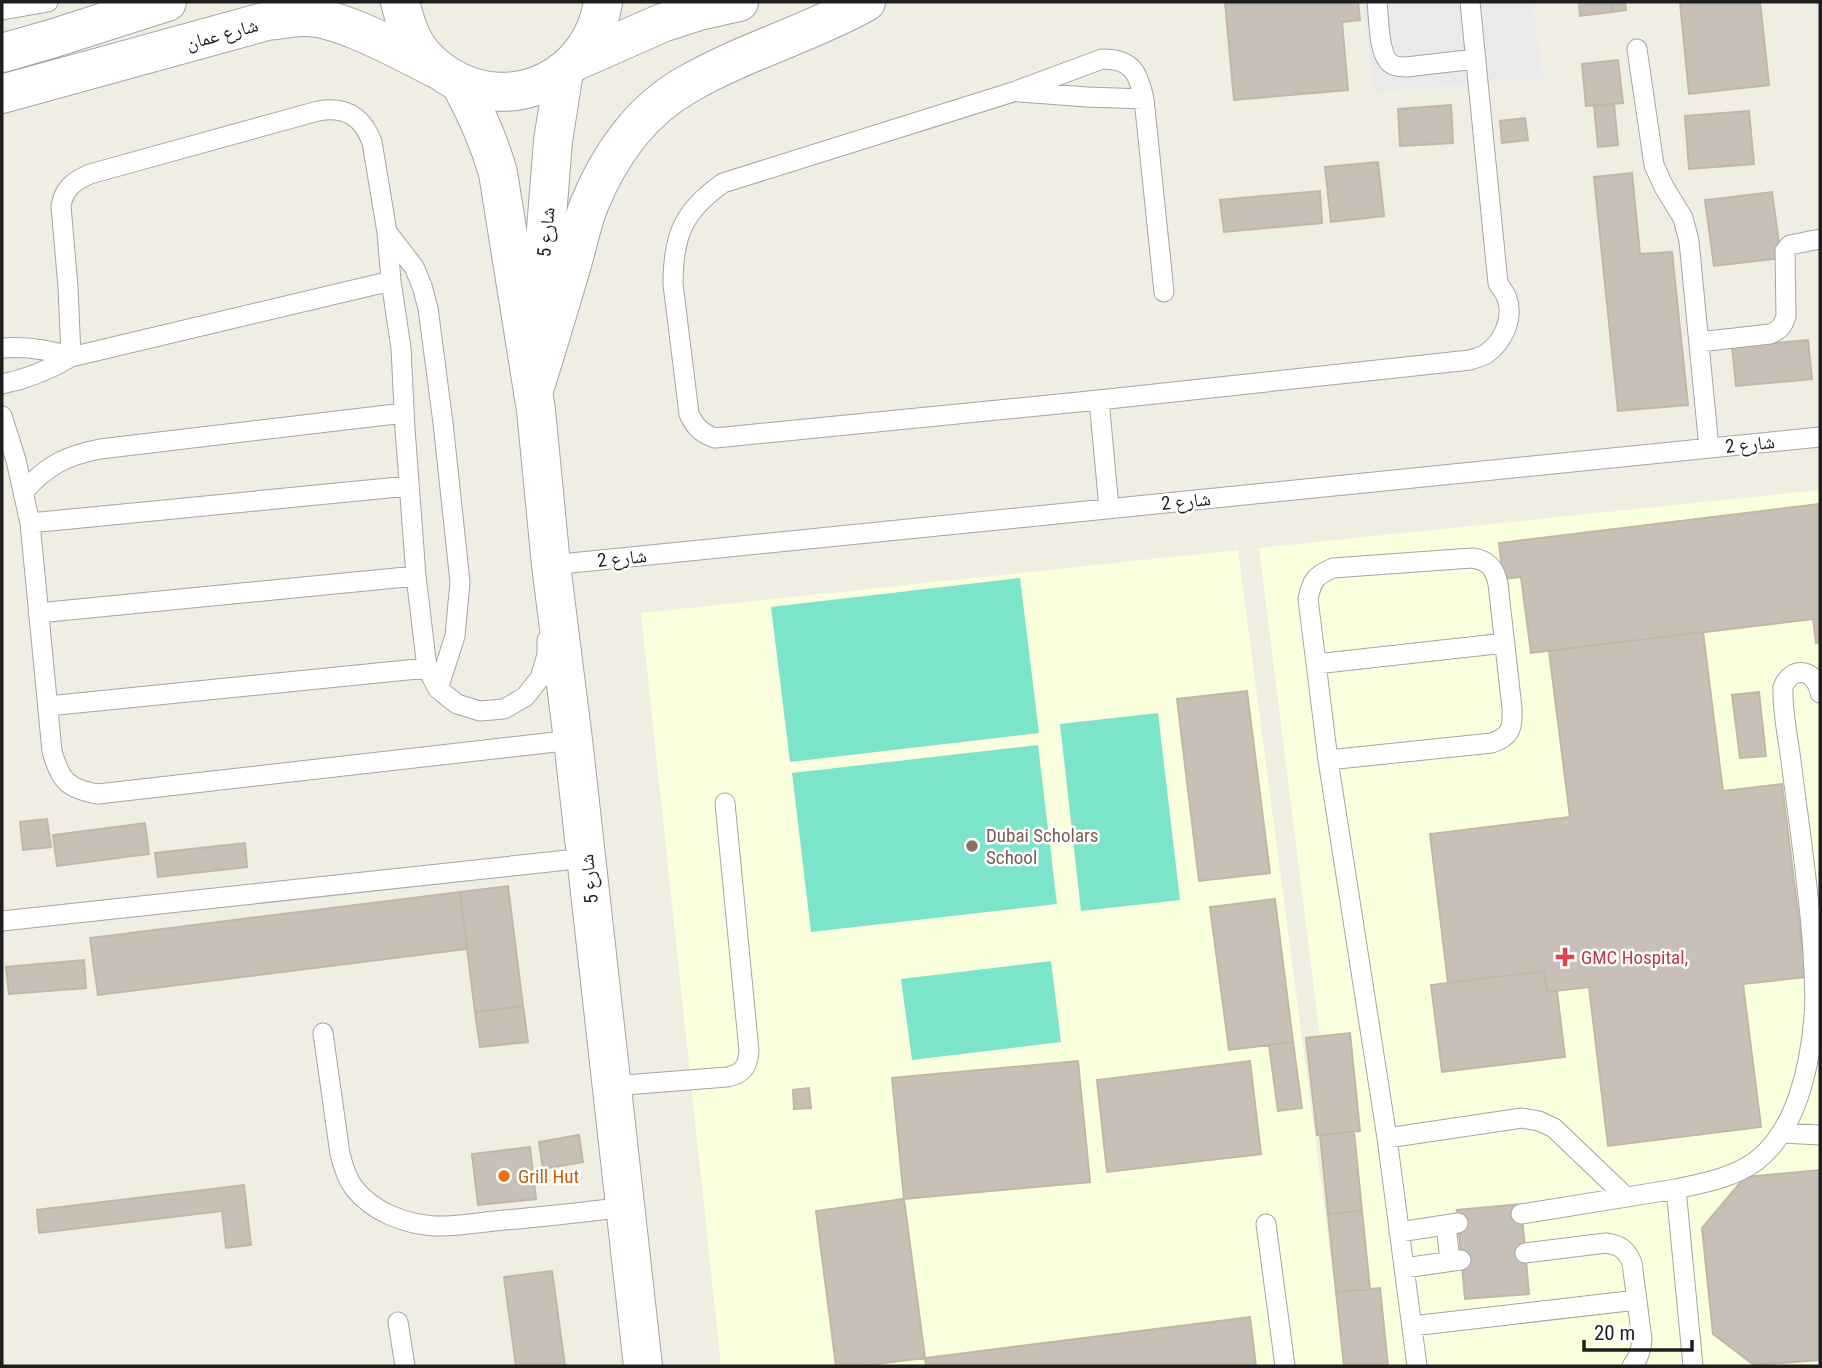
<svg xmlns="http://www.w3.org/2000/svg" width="1822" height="1368" font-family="'Roboto Condensed','Noto Naskh Arabic',sans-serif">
  <rect width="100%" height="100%" fill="#f0ede3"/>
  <path fill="#faffdd" d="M1820 490V1366H1361L1259 548Z
    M1238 550 1345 1366H721L641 613Z"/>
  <path fill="#7ce4ca" d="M1020 578 1039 733 790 762 771 607Z
    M1158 713 1180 900 1081 911 1060 724Z
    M1038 745 1057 904 811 932 792 773Z
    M1051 961 1061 1042 912 1060 901 979Z"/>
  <path fill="#eaeaea" d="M1363 2H1533L1543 77 1373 92Z"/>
  <path fill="#c8c0b6" stroke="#c2b6a5" stroke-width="2" d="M1225 2H1358L1360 20 1342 22 1348 90 1234 100Z
    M1579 2H1611L1612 12 1580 16Z
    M1611 2H1625L1626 10 1612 12Z
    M1680 2H1760L1769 85 1689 94Z
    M1618 60 1623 103 1586 106 1582 64Z
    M1614 104 1618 145 1598 147 1594 106Z
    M1451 105 1453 143 1400 146 1398 109Z
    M1749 111 1754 164 1689 169 1685 116Z
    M1525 118 1528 140 1502 143 1500 121Z
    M1378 162 1384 216 1331 222 1325 167Z
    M1632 173 1640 254 1672 252 1688 405 1618 411 1594 177Z
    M1320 191 1322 223 1224 232 1220 200Z
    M1772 192 1781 258 1714 266 1705 200Z
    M1808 340 1812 379 1736 386 1732 347Z
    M1820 504V642L1816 643 1813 619 1531 653 1521 577 1503 579 1499 543Z
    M1703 632 1723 791 1782 784 1806 977 1743 984 1761 1127 1608 1146 1589 987 1547 992 1544 971 1448 983 1430 834 1570 817 1549 651Z
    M1247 691 1270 873 1199 881 1177 699Z
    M1759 692 1766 756 1740 758 1732 695Z
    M47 819 51 847 23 850 20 822Z
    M145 823 149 854 57 866 53 835Z
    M245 843 247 867 158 877 155 853Z
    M508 886 523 1006 475 1012 460 892Z
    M460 892 467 949 98 995 90 938Z
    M1275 899 1293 1042 1229 1050 1210 907Z
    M84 960 86 988 9 994 6 967Z
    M1544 971 1547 992 1557 991 1565 1057 1442 1072 1431 985Z
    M523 1006 528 1042 480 1047 475 1012Z
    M1350 1033 1360 1131 1317 1135 1306 1038Z
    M1293 1042 1302 1108 1278 1111 1269 1045Z
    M1078 1061 1090 1182 904 1199 892 1078Z
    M1250 1061 1261 1154 1107 1172 1097 1080Z
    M809 1088 811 1108 794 1109 793 1090Z
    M1354 1132 1362 1211 1328 1214 1320 1135Z
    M579 1135 583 1162 543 1169 539 1142Z
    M530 1147 536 1199 478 1205 472 1154Z
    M1820 1170V1360L1754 1365 1713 1334 1702 1228 1745 1177Z
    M244 1185 251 1245 226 1248 222 1211 39 1233 37 1210Z
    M904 1199 925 1358 861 1366H836L816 1211Z
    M1521 1204 1529 1294 1465 1299 1457 1210Z
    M1362 1211 1370 1289 1336 1292 1328 1214Z
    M552 1271 565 1366H516L504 1277Z
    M1380 1288 1388 1366H1344L1336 1292Z
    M1250 1317 1256 1366H926L925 1358Z"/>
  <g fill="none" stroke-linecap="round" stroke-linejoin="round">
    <defs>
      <path id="service" d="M1377 2C1379 17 1378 53 1390 63 1395 67 1401 67 1406 67L1476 59
        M2 10 48 2
        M1637 49 1654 165 1664 187 1683 218 1689 241 1709 448
        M1020 92 1087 97 1144 99
        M387 232 414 267 422 286 428 308 443 423 460 582 455 636 438 689
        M1164 292 1144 99C1138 72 1132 59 1102 59L1016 91 723 183C683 211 673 236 673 284L689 414C695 427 701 433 715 438L1099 400 1470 360C1475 358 1481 357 1486 354 1503 342 1514 319 1507 298 1505 293 1501 288 1498 283L1470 2
        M1699 342 1770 334C1780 330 1783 326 1786 316L1785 251 1790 245 1820 239
        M2 348C27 346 47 349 71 357
        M71 357 68 287 61 206C64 188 74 181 90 174L318 111C345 106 362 116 372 142L387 232 391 281 401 348 405 429 416 576 427 668 438 689 457 704 480 711 504 709 525 697 540 678 547 655V640
        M2 384C27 379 49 370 71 357L391 281
        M1099 400 1109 508
        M2 416 16 460 30 523 52 751C60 780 67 789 98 794L573 740
        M24 491C48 465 65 456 100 449L404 413
        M30 523 409 486
        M551 571V565L1820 437
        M38 613 416 576
        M1316 664 1505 643
        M48 706 427 668
        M1328 760 1492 743C1511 736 1513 728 1512 708L1498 584C1495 568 1488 560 1472 558L1333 568C1315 576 1312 580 1308 599L1328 760 1387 1138 1417 1366
        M2 921 586 858
        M323 1033 340 1154C343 1166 347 1179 354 1188 373 1212 405 1224 434 1226 457 1227 481 1222 504 1220 544 1217 585 1212 626 1207
        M612 1086 727 1077C743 1074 748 1066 749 1051L725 803
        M1783 1133 1820 1135
        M1387 1138 1522 1118 1539 1121 1554 1128 1625 1196
        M1676 1189 1693 1366
        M1521 1214 1676 1189C1703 1183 1733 1178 1756 1161 1797 1130 1810 1065 1814 1017 1816 995 1814 974 1813 952 1809 888 1799 825 1791 761 1788 737 1782 711 1783 687 1793 664 1816 670 1820 693
        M1266 1224 1285 1366
        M1446 1225 1450 1261
        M1399 1232 1458 1223
        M1525 1253 1606 1243C1620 1245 1627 1250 1632 1263L1642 1339C1641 1350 1639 1358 1632 1366
        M1404 1268 1461 1260
        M398 1322 405 1366
        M1412 1326 1637 1300"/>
      <path id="minor" d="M460 83C476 112 489 141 498 173L536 410 551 565 573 740 643 1366
        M538 331 553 141 564 71"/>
      <path id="tertiary" d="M400 2C404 18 408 33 417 47 425 59 437 69 448 76 514 116 592 76 603 2
        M2 53 51 39 167 2
        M576 61 662 23 699 11 739 2
        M2 94 267 21C279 20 292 17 305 17 339 16 405 53 437 69
        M533 393C546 352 558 312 570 271 577 249 581 225 589 205 609 156 641 110 688 84 745 51 809 34 866 2"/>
    </defs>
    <use href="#service" stroke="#a5a5a5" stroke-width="21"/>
    <use href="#minor" stroke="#a5a5a5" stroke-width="40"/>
    <use href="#tertiary" stroke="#a5a5a5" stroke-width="40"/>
    <use href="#service" stroke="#fff" stroke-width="19"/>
    <use href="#minor" stroke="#fff" stroke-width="38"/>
    <use href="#tertiary" stroke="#fff" stroke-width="38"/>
  </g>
  <circle fill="#8d6e63" stroke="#fff" stroke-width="2.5" cx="972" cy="846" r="7"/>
  <path fill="#e0444e" stroke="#fff" stroke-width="2.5" d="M1561.5 946.5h7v7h7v7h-7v7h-7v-7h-7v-7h7z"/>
  <circle fill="#e8710a" stroke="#fff" stroke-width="2.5" cx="504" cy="1176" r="7"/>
  <g text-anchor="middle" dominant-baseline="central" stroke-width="5" stroke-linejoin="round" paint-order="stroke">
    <g font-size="19" fill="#1e1e1e" stroke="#fff">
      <text transform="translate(222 34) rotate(-15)">شارع عمان</text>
      <text transform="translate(546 232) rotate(-85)">شارع 5</text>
      <text transform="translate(1750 444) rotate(-6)">شارع 2</text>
      <text transform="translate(1186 501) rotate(-6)">شارع 2</text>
      <text transform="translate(622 558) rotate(-6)">شارع 2</text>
      <text transform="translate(589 879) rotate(-96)">شارع 5</text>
    </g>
    <g font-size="19" fill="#785e54" stroke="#fff" text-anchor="start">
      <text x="986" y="835">Dubai Scholars<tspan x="986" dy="22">School</tspan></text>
    </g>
    <g font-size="19" fill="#be3a42" stroke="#fff" text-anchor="start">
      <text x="1581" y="957">GMC Hospital,</text>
    </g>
    <g font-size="19" fill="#c56008" stroke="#fff" text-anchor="start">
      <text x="518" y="1176">Grill Hut</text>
    </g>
  </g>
  <rect width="1822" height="1368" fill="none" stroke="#1e1e1e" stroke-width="7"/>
  <path d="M1584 1340v10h108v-10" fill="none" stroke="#1e1e1e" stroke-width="3.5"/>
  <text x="1594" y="1340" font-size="21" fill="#1e1e1e" stroke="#ffffff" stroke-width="5" paint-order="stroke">20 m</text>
</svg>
